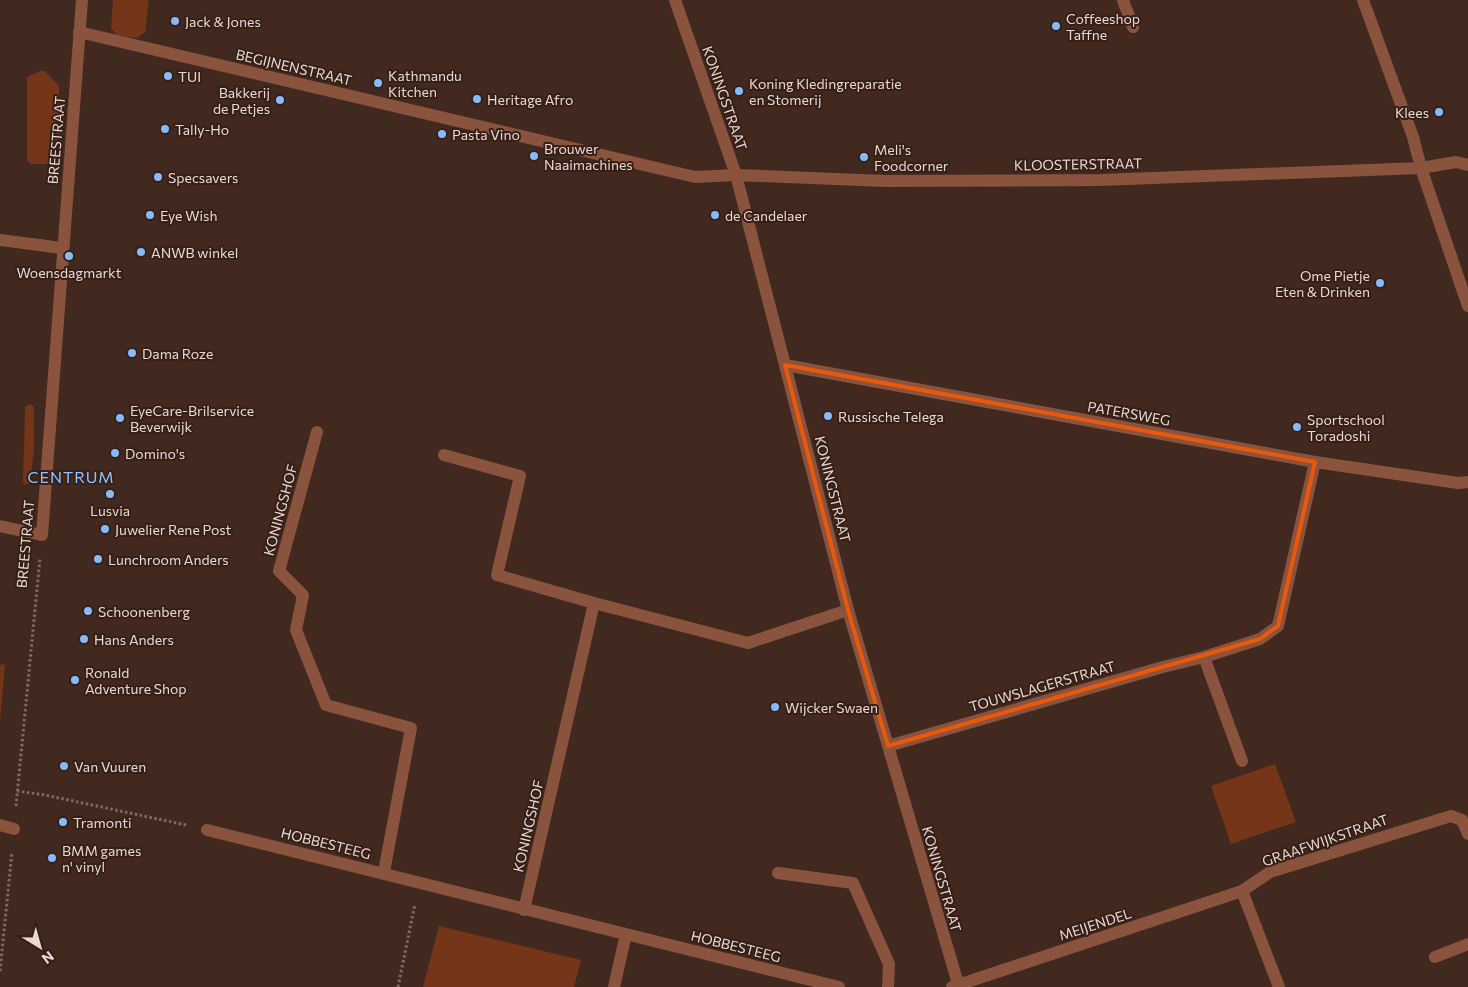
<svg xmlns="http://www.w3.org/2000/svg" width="1468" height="987" font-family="Commissioner,sans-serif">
  <rect width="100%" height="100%" fill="#41291f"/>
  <path fill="#743518" d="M113 0H149L145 32 137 38 117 36 111 28Z
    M40 71H45L59 86 60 161 56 164H31L27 160V77Z
    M30 404 34 407V449L30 483 25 485 23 483 25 407Z
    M5 664 0 722V665Z
    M1275 764 1296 822 1231 844 1211 786Z
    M439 926 581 960 574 987H423Z"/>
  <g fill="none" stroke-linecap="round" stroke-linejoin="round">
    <path stroke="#7f6a61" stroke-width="3" stroke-dasharray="2.5 2.5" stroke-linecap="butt" d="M17 791 45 795 186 825
      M16 806 40 558
      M0 971 12 852
      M398 987 415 904"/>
    <path stroke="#8a533d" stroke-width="12" d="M675 0 736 175 848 610 959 987
      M1123 0 1133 27
      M1363 0 1413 137 1421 168 1468 306
      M79 32 695 177 736 175 885 181 1100 180 1421 168 1456 162 1468 165
      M0 240 62 248
      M785 365 1315 462 1458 483 1468 482
      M317 432 279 571 303 595 296 630 326 705 411 728 384 872
      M444 455 520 476 497 575 594 603 748 643 848 610
      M0 526 42 535 82 0
      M1204 657 1242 761
      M888 746 1163 667 1204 657 1260 639 1278 626 1315 462
      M0 825 14 829
      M207 830 839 987
      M778 873 853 883 889 964 888 987
      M524 910 594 603
      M1435 957 1468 944
      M614 987 626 934
      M952 987 1242 891
      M1279 987 1242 891 1270 872 1451 816 1462 820 1468 834"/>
  </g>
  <path fill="none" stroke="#e8590c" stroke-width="4" stroke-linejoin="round" d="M785 365 1315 462 1278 626 1260 639 888 746 848 610Z"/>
  <g fill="#85bbfb" stroke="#361f16" stroke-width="2">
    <circle cx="175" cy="21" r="5"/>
    <circle cx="1056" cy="26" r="5"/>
    <circle cx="168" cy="76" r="5"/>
    <circle cx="378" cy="83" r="5"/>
    <circle cx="739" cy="91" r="5"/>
    <circle cx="477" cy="99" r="5"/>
    <circle cx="280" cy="100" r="5"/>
    <circle cx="1439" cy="112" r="5"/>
    <circle cx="165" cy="129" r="5"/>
    <circle cx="442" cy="134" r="5"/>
    <circle cx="534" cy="156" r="5"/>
    <circle cx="864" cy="157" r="5"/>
    <circle cx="158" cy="177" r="5"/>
    <circle cx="150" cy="215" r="5"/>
    <circle cx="715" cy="215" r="5"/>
    <circle cx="141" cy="252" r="5"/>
    <circle cx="69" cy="256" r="5"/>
    <circle cx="1380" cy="283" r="5"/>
    <circle cx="132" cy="353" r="5"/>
    <circle cx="828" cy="416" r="5"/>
    <circle cx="120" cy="418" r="5"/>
    <circle cx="1297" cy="427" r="5"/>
    <circle cx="115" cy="453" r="5"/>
    <circle cx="110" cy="494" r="5"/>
    <circle cx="105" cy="529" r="5"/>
    <circle cx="98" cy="559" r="5"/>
    <circle cx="88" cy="611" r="5"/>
    <circle cx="84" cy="639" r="5"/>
    <circle cx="75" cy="680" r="5"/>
    <circle cx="775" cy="707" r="5"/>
    <circle cx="64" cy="766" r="5"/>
    <circle cx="63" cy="822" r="5"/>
    <circle cx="52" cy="858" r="5"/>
  </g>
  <g text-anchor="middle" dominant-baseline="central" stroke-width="4" stroke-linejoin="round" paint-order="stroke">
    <g font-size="14" fill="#e9d8d2" stroke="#361f16" text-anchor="start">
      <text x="1066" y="18">Coffeeshop<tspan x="1066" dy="16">Taffne</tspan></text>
      <text x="185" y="21">Jack &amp; Jones</text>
      <text x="388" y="75">Kathmandu<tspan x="388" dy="16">Kitchen</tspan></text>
      <text x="178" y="76">TUI</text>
      <text x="749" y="83">Koning Kledingreparatie<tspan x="749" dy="16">en Stomerij</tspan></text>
      <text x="270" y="92" text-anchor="end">Bakkerij<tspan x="270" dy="16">de Petjes</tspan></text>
      <text x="487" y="99">Heritage Afro</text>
      <text x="1429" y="112" text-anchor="end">Klees</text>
      <text x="175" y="129">Tally-Ho</text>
      <text x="452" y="134">Pasta Vino</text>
      <text x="544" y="148">Brouwer<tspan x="544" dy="16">Naaimachines</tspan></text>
      <text x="874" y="149">Meli's<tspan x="874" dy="16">Foodcorner</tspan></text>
      <text x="168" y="177">Specsavers</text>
      <text x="160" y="215">Eye Wish</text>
      <text x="725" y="215">de Candelaer</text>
      <text x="151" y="252">ANWB winkel</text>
      <text x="69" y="272" text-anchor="middle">Woensdagmarkt</text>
      <text x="1370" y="275" text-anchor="end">Ome Pietje<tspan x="1370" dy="16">Eten &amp; Drinken</tspan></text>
      <text x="142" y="353">Dama Roze</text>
      <text x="130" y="410">EyeCare-Brilservice<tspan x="130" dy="16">Beverwijk</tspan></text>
      <text x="838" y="416">Russische Telega</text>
      <text x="1307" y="419">Sportschool<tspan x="1307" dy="16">Toradoshi</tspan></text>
      <text x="125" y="453">Domino's</text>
      <text x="110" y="510" text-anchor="middle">Lusvia</text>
      <text x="115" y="529">Juwelier Rene Post</text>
      <text x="108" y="559">Lunchroom Anders</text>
      <text x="98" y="611">Schoonenberg</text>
      <text x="94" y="639">Hans Anders</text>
      <text x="85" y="672">Ronald<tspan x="85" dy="16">Adventure Shop</tspan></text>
      <text x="785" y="707">Wijcker Swaen</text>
      <text x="74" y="766">Van Vuuren</text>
      <text x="73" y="822">Tramonti</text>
      <text x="62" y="850">BMM games<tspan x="62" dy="16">n' vinyl</tspan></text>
    </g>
    <g font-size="14" fill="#e9d8d2" stroke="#361f16">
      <text transform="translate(294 67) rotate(13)">BEGIJNENSTRAAT</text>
      <text transform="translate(725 98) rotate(71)">KONINGSTRAAT</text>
      <text transform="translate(56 140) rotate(-85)">BREESTRAAT</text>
      <text transform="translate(1078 164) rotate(-1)">KLOOSTERSTRAAT</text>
      <text transform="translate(1129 413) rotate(10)">PATERSWEG</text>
      <text transform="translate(833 489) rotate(76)">KONINGSTRAAT</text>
      <text transform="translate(280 510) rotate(-75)">KONINGSHOF</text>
      <text transform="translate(25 544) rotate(-85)">BREESTRAAT</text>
      <text transform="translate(1042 686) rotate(-16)">TOUWSLAGERSTRAAT</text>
      <text transform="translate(528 826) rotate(-77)">KONINGSHOF</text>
      <text transform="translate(1325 840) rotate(-19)">GRAAFWIJKSTRAAT</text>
      <text transform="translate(326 843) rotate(14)">HOBBESTEEG</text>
      <text transform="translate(942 879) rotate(74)">KONINGSTRAAT</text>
      <text transform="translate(1095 924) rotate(-18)">MEIJENDEL</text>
      <text transform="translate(736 946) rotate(14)">HOBBESTEEG</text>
    </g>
    <g font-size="16" letter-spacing="1" fill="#90c2fe" stroke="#361f16">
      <text x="71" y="476">CENTRUM</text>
    </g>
  </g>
  <g transform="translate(40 947) rotate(143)" stroke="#361f16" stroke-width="4" paint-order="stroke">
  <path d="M0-4L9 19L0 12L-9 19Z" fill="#e9d8d2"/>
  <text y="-8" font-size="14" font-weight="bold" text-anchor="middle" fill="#e9d8d2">N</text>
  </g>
</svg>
